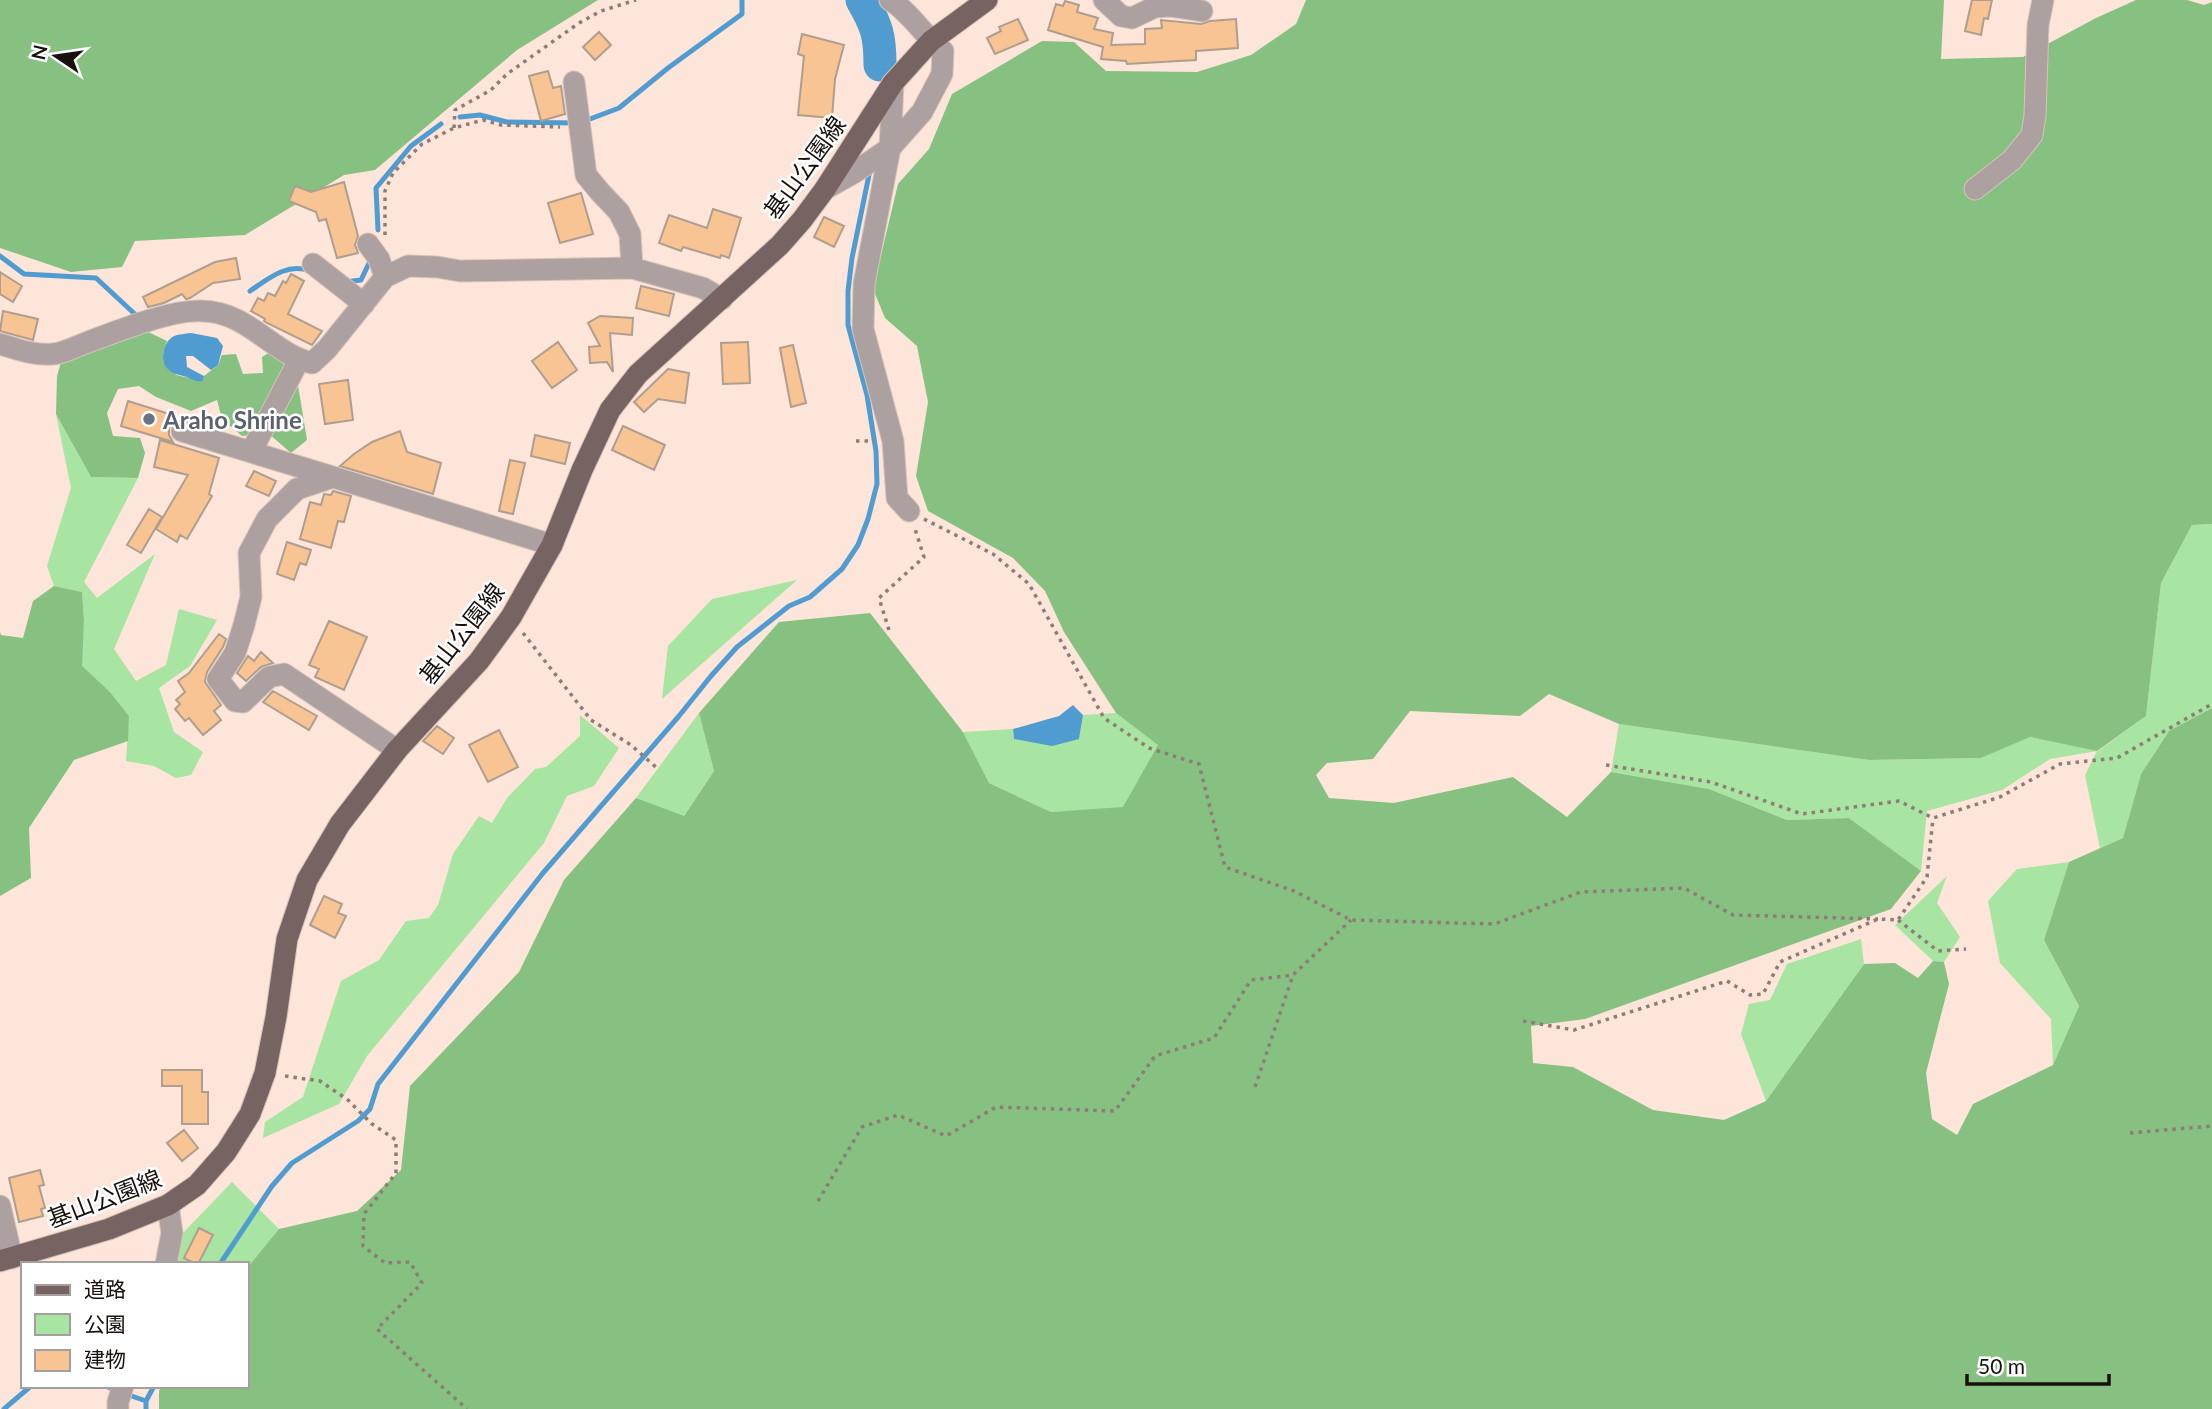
<svg xmlns="http://www.w3.org/2000/svg" width="2212" height="1409" font-family="Lato,'Noto Sans JP',sans-serif">
  <rect width="100%" height="100%" fill="#fde5da"/>
  <path fill="#a8e4a2" d="M56 414 91 477 138 478 84 582 97 598 155 554 114 649 136 681 166 665 179 609 217 620 190 666 159 688 174 732 203 752 191 775 176 778 154 766 126 761 129 716 110 692 81 666 84 620 82 592 54 586 47 566 71 488Z
    M2212 524V708L2169 731 2141 774 2123 838 2100 848 2085 775 2097 751 2050 759 2002 790 1927 811 1921 871 1849 818 1787 820 1709 789 1611 772 1619 724 1869 760 1981 758 2029 737 2098 751 2146 716 2161 583 2192 525Z
    M797 580 662 699 668 646 712 599Z
    M699 713 714 771 683 817 636 798Z
    M1116 713 1159 745 1123 808 1051 812 989 783 963 732 1013 729 1014 739H1079L1083 715Z
    M580 715 619 748 594 786 567 796 544 843 367 1056 339 1104 263 1138 265 1122 303 1097 341 981 379 960 406 921 429 918 438 905 453 854 479 816 492 823 507 798 535 769 546 767 580 736Z
    M2069 862 2044 940 2079 1006 2053 1065 2051 1019 2000 963 1988 901 2017 869Z
    M1947 876 1937 903 1960 937 1944 962 1933 961 1895 925Z
    M1861 939 1864 964 1766 1101 1741 1034 1749 1004 1770 1000 1787 964Z
    M232 1182 279 1229 357 1211 279 1229 247 1268V1264H178L183 1233Z"/>
  <path fill="#86c181" d="M0 0H598L517 50 375 170 344 175 245 235 135 241 122 267 71 272 0 248Z
    M1306 0H1944L1941 59 2023 57 2096 18 2136 0H2187L2204 5 2212 2V524L2192 525 2161 583 2146 716 2097 751 2030 737 1981 758 1869 760 1619 724 1549 694 1520 716 1410 711 1373 759 1327 763 1316 775 1329 798 1394 803 1513 777 1567 817 1611 772 1709 789 1787 820 1849 818 1921 871 1891 909 1585 1019 1531 1026 1533 1063 1573 1067 1653 1110 1724 1120 1766 1101 1864 964 1895 963 1918 978 1933 961 1944 962 1949 984 1926 1073 1932 1119 1957 1135 1973 1104 2053 1065 2079 1006 2044 940 2069 862 2123 838 2141 774 2169 731 2212 708V1409H159V1391L162 1386H247V1268L279 1229 357 1211 401 1170 410 1086 519 972 564 880 636 798 684 816 714 771 699 713 779 622 870 613 963 732 989 783 1051 812 1123 807 1158 745 1116 713 1064 632 1045 591 1013 558 928 511 916 476 928 402 917 346 885 318 873 289 898 184 929 149 952 94 1042 41 1074 42 1106 71 1197 72 1251 55 1296 24Z
    M140 328 167 341 163 353 176 375 203 381 204 376 218 365 222 355 236 354 243 374 263 373 262 357 275 349 298 385 307 440 291 453 268 433 242 436 222 419 217 400 191 411 156 397 139 386 118 389 107 413 113 436 140 438 145 453 138 478 91 477 56 414 57 376 62 359Z
    M54 586 82 592 84 620 82 666 110 692 129 716 128 741 74 760 29 828 31 878 0 896V632L1 635 23 638 33 601Z"/>
  <path fill="#509bd0" d="M191 333 217 338 223 346 218 365 211 370 193 356H186L187 367 204 376 203 381C196 382 193 380 187 377 180 375 171 374 166 367 160 358 164 341 174 336 179 334 185 334 191 333Z
    M1073 705 1083 715 1079 739 1052 746 1014 739 1013 729 1059 716Z"/>
  <g fill="none" stroke-linecap="round" stroke-linejoin="round">
    <path stroke="#509bd0" stroke-width="5" d="M460 117 480 115 507 122 574 123
      M590 119 619 108 668 68 742 14V0
      M378 230 376 188 411 146 441 124
      M0 256 24 274 96 278 138 317
      M345 282 361 280 371 259
      M250 291C268 279 287 262 310 271
      M220 1264 272 1186 292 1163 358 1121 370 1109 378 1084 543 873 679 716 711 676 737 647 789 606 810 597 842 569 858 545 868 519 877 484 876 451 867 395 848 325V291L852 258 870 170
      M105 1386 116 1390
      M126 1394 146 1401
      M4 1409 31 1386
      M146 1409V1401L154 1386"/>
    <path stroke="#509bd0" stroke-width="33" d="M862 0C877 26 880 36 880 65"/>
  </g>
  <path fill="#f8c493" stroke="#af9e8e" stroke-width="2" d="M1972 0H1992L1988 19 1984 18 1981 35 1965 31Z
    M1065 1 1079 5 1077 12 1098 18 1094 29 1113 33 1111 45 1145 44V29L1162 28 1161 20 1201 24 1210 21 1236 19 1238 48 1196 51V60L1127 64 1126 61 1101 59 1103 47 1048 30 1056 4 1063 6Z
    M1018 19 1028 40 995 54 987 38 1001 31 999 27Z
    M599 32 611 45 595 60 583 47Z
    M802 34 844 45 835 79 832 118 798 115 804 56 798 54Z
    M548 71 553 88 561 86 565 114 541 121 529 76Z
    M344 182 358 236 355 245 358 253 337 258 326 219 319 221 316 212 289 201 295 186 311 192Z
    M581 193 593 234 560 243 548 203Z
    M713 209 741 218 729 258 721 255 720 258 683 247 681 251 659 243 669 215 707 228Z
    M824 217 844 226 834 247 814 237Z
    M236 258 240 279 213 283 190 298 186 299 182 294 164 303 148 307 143 297 215 262Z
    M0 272 22 286 13 302 0 294Z
    M291 274 304 281 288 314 322 331 312 345 267 323 264 321 265 319 251 311 258 298 264 301 268 293 275 296 283 281 286 283Z
    M641 286 674 294 669 316 636 308Z
    M3 311 38 319 33 340 0 331Z
    M600 316 633 318 632 335 610 333 613 372 607 362 590 363 589 347 600 346 588 323Z
    M558 342 577 370 552 388 532 361Z
    M748 342 750 383 723 384 721 343Z
    M793 345 806 403 791 407 780 348Z
    M668 369 689 373 685 403 658 399 644 412 634 402Z
    M348 380 353 420 325 424 319 384Z
    M128 401 176 416 169 428V435L173 442 121 426Z
    M623 426 665 445 654 470 612 450Z
    M400 431 407 452 441 463 433 494 340 466 354 454 372 442Z
    M535 435 570 443 565 464 531 456Z
    M160 440 219 458 209 494 212 496 187 539 180 535 177 542 156 529 188 475 154 467Z
    M510 460 525 463 513 514 499 511Z
    M254 471 276 481 269 496 246 486Z
    M333 491 351 496 344 522 338 521 331 548 300 539 310 502 321 505 324 494 331 495Z
    M149 509 162 517 141 553 127 545Z
    M287 542 311 550 306 565 300 563 294 580 277 574Z
    M329 621 367 637 344 690 315 677 319 669 309 665Z
    M219 634 226 639 223 647 207 672 205 682 221 705 214 711 221 720 203 735 189 718 185 721 175 709 180 704 176 700 185 692 178 681 189 673Z
    M261 652 273 663 261 667 246 681 237 673 248 656 254 661Z
    M273 691 317 716 309 730 263 702Z
    M437 726 454 738 443 754 423 741Z
    M499 730 518 767 488 782 469 745Z
    M324 896 342 904 338 913 346 916 335 938 310 925Z
    M162 1070H202V1092H208V1124H182V1086H162Z
    M184 1130 198 1148 182 1161 167 1143Z
    M40 1170 44 1185 39 1186 45 1208 41 1209 43 1216 19 1222 9 1178Z
    M199 1228 213 1235 198 1264H196L184 1258Z"/>
  <g fill="none" stroke-linecap="round" stroke-linejoin="round">
    <defs>
      <path id="minor" d="M1104 0 1121 16 1132 18 1155 7 1170 6 1202 11
        M574 82 586 175 600 192 619 212 630 234 632 268
        M893 83 890 148 864 284 863 329 893 441 897 498 909 511
        M825 189 855 172 890 148 922 112 942 74 943 51C924 36 910 12 890 0
        M1975 189 2012 160 2032 135 2035 115 2038 25 2043 0
        M368 244 379 259 385 277
        M313 264 364 304
        M0 344C17 349 35 356 53 354 64 353 77 346 88 342 117 331 173 309 202 311 249 312 271 353 312 363L327 349 385 277 408 266 437 267 460 271 632 268 703 288 722 299
        M182 431 333 477
        M251 452 299 360
        M397 750 284 674 269 677 243 702 235 701 218 679 235 653 244 625 251 597 249 553 267 519 297 489 333 477 552 545
        M0 1206 12 1258
        M166 1264 172 1233 168 1205
        M118 1409V1402L123 1386"/>
      <path id="major" d="M0 1261 109 1229 168 1205 197 1185 226 1152 250 1114 265 1073 276 1017 287 939 307 880 340 824 397 750 479 661 511 617 552 545 582 470 610 410 638 374 780 245 802 220 825 189 893 83 931 41 987 0"/>
    </defs>
    <use href="#minor" stroke="#d8c3b9" stroke-width="23"/>
    <use href="#major" stroke="#d8c3b9" stroke-width="23"/>
    <path stroke="#8d7d76" stroke-width="3.5" stroke-dasharray="3.5 5" stroke-linecap="butt" d="M454 128 455 110 491 90 507 74 579 23 601 11 636 0
      M385 235V191L393 173 422 144 454 128 483 120 501 125 560 127
      M856 441H874
      M924 519 993 554 1029 584 1104 718 1149 748 1199 764 1225 867 1294 891 1351 920 1494 924 1581 892 1684 888 1733 915 1878 919
      M889 630 879 598 924 557 915 529
      M523 633 591 720 631 745 658 769
      M1606 765 1711 782 1802 814 1899 801 1933 818 2000 797 2060 764 2117 758 2212 704
      M1898 920 1938 951 1966 949
      M1523 1021 1574 1030 1727 981 1750 995 1763 994 1780 962 1878 919 1898 920 1927 877 1933 818
      M285 1076 320 1081 348 1100 372 1124 396 1140V1173L364 1214 363 1246 385 1263 410 1262 422 1283 377 1329 467 1409
      M1255 1087 1293 975 1351 920
      M2130 1133 2212 1126
      M818 1201 862 1127 898 1115 946 1136 996 1107 1115 1111 1155 1056 1214 1038 1251 980 1293 975"/>
    <use href="#minor" stroke="#aca0a0" stroke-width="21"/>
    <use href="#major" stroke="#776362" stroke-width="21"/>
  </g>
  <circle fill="#6b7280" stroke="#fff" stroke-width="2.5" cx="149" cy="419" r="7"/>
  <g text-anchor="middle" dominant-baseline="central" stroke-width="5" stroke-linejoin="round" paint-order="stroke">
    <g font-size="24" fill="#17100c" stroke="#fff">
      <text transform="translate(804 167) rotate(-54)">基山公園線</text>
      <text transform="translate(461 633) rotate(-52)">基山公園線</text>
      <text transform="translate(104 1198) rotate(-21)">基山公園線</text>
    </g>
    <g font-size="24" font-weight="bold" fill="#5b616d" stroke="#fff" text-anchor="start">
      <text x="163" y="419">Araho Shrine</text>
    </g>
  </g>
  <rect x="21" y="1262" width="228" height="126" fill="#ffffff" stroke="#a29f9e" stroke-width="2"/>
  <rect x="35" y="1285" width="35" height="10" fill="#776362" stroke="#a29f9e" stroke-width="2"/>
  <text x="84" y="1297" font-size="21" fill="#17100c">道路</text>
  <rect x="35" y="1314" width="35" height="21" fill="#a8e4a2" stroke="#a29f9e" stroke-width="2"/>
  <text x="84" y="1332" font-size="21" fill="#17100c">公園</text>
  <rect x="35" y="1350" width="35" height="21" fill="#f8c493" stroke="#a29f9e" stroke-width="2"/>
  <text x="84" y="1367" font-size="21" fill="#17100c">建物</text>
  <g transform="translate(56 56) rotate(283)" stroke="#ffffff" stroke-width="5" paint-order="stroke">
  <path d="M0-5L12 26L0 18L-12 26Z" fill="#17100c"/>
  <text y="-10" font-size="19" font-weight="bold" text-anchor="middle" fill="#17100c">N</text>
  </g>
  <path d="M1967 1374v10h142v-10" fill="none" stroke="#17100c" stroke-width="3.5"/>
  <text x="1978" y="1374" font-size="21" fill="#17100c" stroke="#ffffff" stroke-width="5" paint-order="stroke">50 m</text>
</svg>
